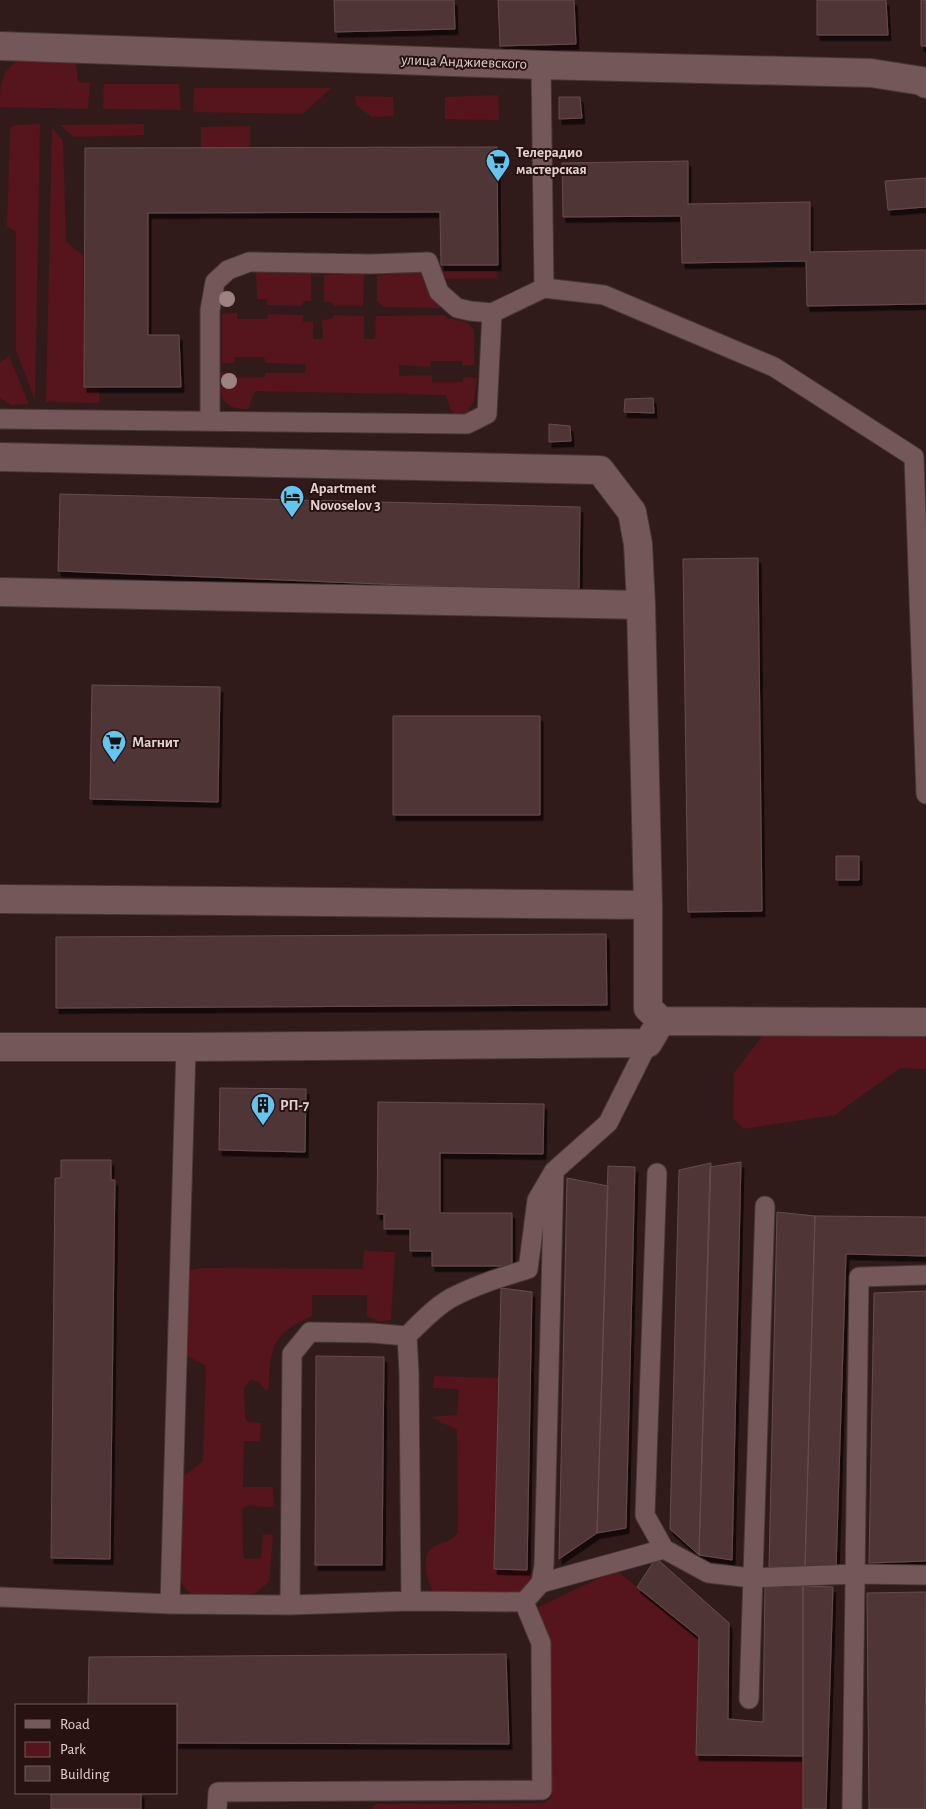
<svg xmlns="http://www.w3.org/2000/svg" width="926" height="1809" font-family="'Alegreya Sans',sans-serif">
  <defs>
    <filter id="shadow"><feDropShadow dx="3" dy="5.5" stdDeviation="0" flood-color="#0009"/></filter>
  </defs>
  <rect width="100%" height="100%" fill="#311a1a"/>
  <path fill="#56151c" d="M72 60 76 65 78 82 90 83 88 109 0 107C0 87 0 72 16 62Z
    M104 84H179L181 110 103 109Z
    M194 88H331L303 114 193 112Z
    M498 95 499 120 445 119V97Z
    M355 96 393 97 394 116 372 117 356 105Z
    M40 124 35 400 16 350V232L7 226 10 128 15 125Z
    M144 124V135L74 137 60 125Z
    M250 126V148H201V127Z
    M52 128 63 140 66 242 83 255 84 386H99V403L46 402Z
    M311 271V301H303L302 306 267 305V299H257L256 272Z
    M424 271 428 288 440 308 384 307 377 301V275Z
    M443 271H497L496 278 443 279Z
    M364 273 363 306H334L331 302H324V275Z
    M237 313V319H267L268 314 303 315V322H313V339H323L322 320 332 319 334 315 364 316V339H375L376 316 444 315 447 318 467 322 474 330V365L463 366 462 361H431L430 367 399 365V376L432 375V382H463V377L477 378 474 401 468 412 455 415 450 409 446 395 255 391 248 409C220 408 220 397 221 372L235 373 236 378 265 377V373H305L306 364 266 363 264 357H235L234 363H222V314Z
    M9 356 29 404 11 405 0 398V363Z
    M764 1034H926V1069L900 1068 835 1115 743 1129 733 1118 734 1073Z
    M364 1251 395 1252 391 1320 380 1322 367 1316V1295H312V1316C304 1320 295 1324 287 1330 269 1343 269 1369 269 1389L265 1390 259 1382 251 1380 244 1387 245 1418 248 1422 261 1423 260 1441H244L243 1487H273L274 1507 246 1506 242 1509 243 1555 245 1559 261 1558 263 1534 273 1535 269 1582 254 1594 192 1595 184 1587 180 1580 179 1480 203 1461 206 1366 182 1353 186 1271 202 1268 363 1269Z
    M434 1376 498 1378 494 1568 527 1570 536 1576 520 1593 436 1596C428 1585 419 1557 433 1547 442 1542 451 1542 458 1533L457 1430 431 1417 457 1415 459 1389 433 1388Z
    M616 1570 699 1637 696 1755 803 1756V1809H371L376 1804 545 1803 552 1796 550 1656 535 1609Z"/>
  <path fill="#4f3636" stroke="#674c4c" filter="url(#shadow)" d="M334 0H454L455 29 335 32Z
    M498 0H574L576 44 500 46Z
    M817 0H886L888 35H817Z
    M921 0H926V46H921Z
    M559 97H580L582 118 559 119Z
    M497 147 498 265H441L440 212 148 213V335H179L181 387H84L85 148Z
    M688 161V204L810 202V252L926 250V304L807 306 806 261 682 263 681 216 563 217 562 163Z
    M926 178V207L888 210 885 181Z
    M653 398 654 413 624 412 625 399Z
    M549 424 570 426 571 441 549 442Z
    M60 494 580 507 579 592 58 571Z
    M758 558 762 911 688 912 683 559Z
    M92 685 220 687 218 802 90 799Z
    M393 716H540V815H393Z
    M836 856H859V880H836Z
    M606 934 607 1005 56 1008V937Z
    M220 1088 306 1089 305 1152 219 1150Z
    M378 1102 544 1104 543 1154 440 1153V1213H512V1266H432V1251H410V1229H384V1214H377Z
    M61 1160H111V1180H115L110 1559 51 1558 55 1178H61Z
    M741 1162 732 1560 699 1555 710 1167Z
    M711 1163 699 1555 670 1529 679 1170Z
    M608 1166 635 1167 626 1528 597 1533Z
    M567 1178 608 1186 597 1533 559 1559Z
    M777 1212 815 1216 805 1567H769Z
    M815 1216 926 1217V1256L846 1254 836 1569 805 1567Z
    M501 1288 532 1292 527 1570 494 1569Z
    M926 1291V1561L869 1563 874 1293Z
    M316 1356 384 1357 382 1565H315Z
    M656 1558 729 1623 728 1719 763 1722 765 1587 803 1586V1756L696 1755 699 1637 637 1587Z
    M803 1586 833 1587 826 1809H803Z
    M926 1592 925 1809H869L867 1593Z
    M506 1654 509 1744 176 1743V1705H88L89 1657Z
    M51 1793H141V1809H51Z"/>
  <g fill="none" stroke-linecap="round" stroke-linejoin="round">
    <defs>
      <path id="service" d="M541 65 544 288 604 295 774 367 914 457 926 794
        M0 419 467 424 487 414 492 313 544 288
        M210 421V310L215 282 228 270 249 262 371 264 428 262 439 292 457 308 470 311 492 313
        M657 1173 645 1515 664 1549
        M407 1336C420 1323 435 1307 451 1298 475 1285 502 1277 528 1269L537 1200 554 1171 608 1123 648 1043
        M541 1583 664 1549 708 1573 752 1578 855 1574 926 1575
        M0 1597 170 1604 186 1047
        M524 1602 541 1583 544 1565 554 1171
        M170 1604 290 1605 411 1601 524 1602 541 1643 542 1790 218 1792 217 1809
        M290 1605 292 1354 310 1332 372 1333 407 1336 409 1373 411 1601
        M749 1699 765 1206
        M852 1809 859 1277 926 1275"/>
      <path id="minor" d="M0 46 541 65 871 73 922 81 926 84
        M0 457 600 470 632 512 638 544 641 605 0 592
        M641 605 648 905V1008L661 1021 926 1022
        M0 899 648 905
        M0 1047H186L648 1043 661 1021"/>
    </defs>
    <use href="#service" stroke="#483636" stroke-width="21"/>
    <use href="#minor" stroke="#483636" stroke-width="30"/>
    <use href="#service" stroke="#745859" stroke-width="19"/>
    <use href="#minor" stroke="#745859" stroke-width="28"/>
  </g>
  <g fill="#9c8382">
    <circle cx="227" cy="299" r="8"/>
    <circle cx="229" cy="381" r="8"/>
  </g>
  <defs>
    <symbol id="supermarket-pin" viewBox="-11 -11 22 30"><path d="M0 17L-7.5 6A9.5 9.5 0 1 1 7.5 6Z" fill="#64c5ee" stroke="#271111"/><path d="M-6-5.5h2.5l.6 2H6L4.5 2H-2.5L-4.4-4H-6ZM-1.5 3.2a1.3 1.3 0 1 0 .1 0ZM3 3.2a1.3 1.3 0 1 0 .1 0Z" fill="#111"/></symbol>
    <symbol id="hotel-pin" viewBox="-11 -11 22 30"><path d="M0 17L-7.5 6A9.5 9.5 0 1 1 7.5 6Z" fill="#64c5ee" stroke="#271111"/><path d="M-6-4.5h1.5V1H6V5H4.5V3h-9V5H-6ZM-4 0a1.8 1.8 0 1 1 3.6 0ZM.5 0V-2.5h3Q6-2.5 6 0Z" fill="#111"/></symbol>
    <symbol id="building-pin" viewBox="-11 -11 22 30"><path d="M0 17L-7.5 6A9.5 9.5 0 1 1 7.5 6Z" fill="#64c5ee" stroke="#271111"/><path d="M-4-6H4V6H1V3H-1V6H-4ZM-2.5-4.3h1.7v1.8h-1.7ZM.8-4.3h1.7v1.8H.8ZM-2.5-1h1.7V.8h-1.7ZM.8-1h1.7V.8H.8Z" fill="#111"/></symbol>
  </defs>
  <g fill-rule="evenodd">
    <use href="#supermarket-pin" x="484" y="147" width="28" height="38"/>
    <use href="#hotel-pin" x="278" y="483" width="28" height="38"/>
    <use href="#supermarket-pin" x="100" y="728" width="28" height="38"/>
    <use href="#building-pin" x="249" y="1091" width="28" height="38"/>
  </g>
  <g text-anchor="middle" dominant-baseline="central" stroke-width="4" stroke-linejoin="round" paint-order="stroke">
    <g font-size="15" fill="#e1d0d0" stroke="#271111">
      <text transform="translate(464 62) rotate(2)">улица Анджиевского</text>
    </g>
    <g font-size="15" font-weight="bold" fill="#e1d0d0" stroke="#271111" text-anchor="start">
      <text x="516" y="152">Телерадио<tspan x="516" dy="17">мастерская</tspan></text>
      <text x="310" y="488">Apartment<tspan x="310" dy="17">Novoselov 3</tspan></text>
      <text x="132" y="742">Магнит</text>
      <text x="280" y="1105">РП-7</text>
    </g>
  </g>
  <rect x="15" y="1704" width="162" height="90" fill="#271111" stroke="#715d5d"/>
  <rect x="25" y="1720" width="25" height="8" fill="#745859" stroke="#715d5d"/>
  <text x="60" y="1729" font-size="15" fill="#e1d0d0">Road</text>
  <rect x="25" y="1742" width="25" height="15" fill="#56151c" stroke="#715d5d"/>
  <text x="60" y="1754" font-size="15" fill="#e1d0d0">Park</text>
  <rect x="25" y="1766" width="25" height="15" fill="#4f3636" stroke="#715d5d"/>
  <text x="60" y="1779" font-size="15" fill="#e1d0d0">Building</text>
</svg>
